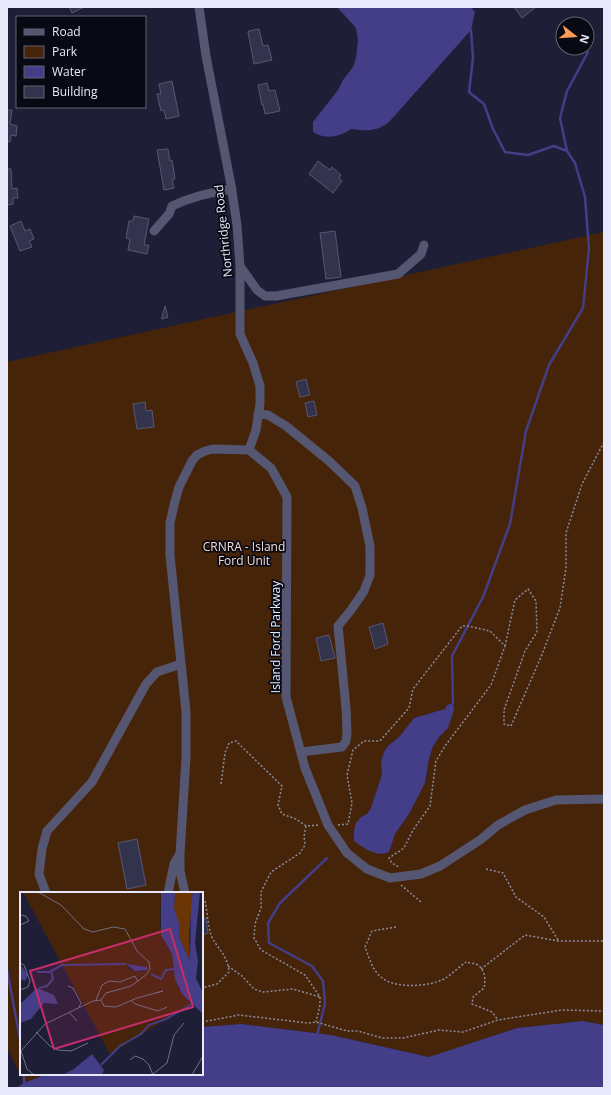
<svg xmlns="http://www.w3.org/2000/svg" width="611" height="1095" font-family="'Open Sans',sans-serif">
  <rect width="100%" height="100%" fill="#1e1e36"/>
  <path fill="#462409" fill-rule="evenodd" d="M604 232V1025L583 1021 517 1028 429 1057 331 1035 241 1024 202 1027V893H21V1074H47L24 1083 7 1047V362ZM445 709 448 728 440 736 433 746 429 759 427 777 422 789 418 795 409 814 395 834 389 852C382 855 376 853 370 851L361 817 367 814 371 808 382 774 381 760 384 752 388 746 400 736 414 718Z"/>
  <path fill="#433e87" d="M337 7H471L475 12 471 30 389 122C376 132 367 131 351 129 340 137 325 140 313 132V122L338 90 343 80 353 67 356 58 358 40 356 28Z
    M453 703 454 710 448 728 440 736 433 746 429 759 425 783 409 814 395 834 389 852C377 858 364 848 354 841V830L356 823 361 817 367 814 371 808 382 774 381 761 384 752 388 746 400 736 414 718 445 709 447 705Z
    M583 1021 604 1025V1088H16L24 1083 47 1074H202V1027L241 1024 331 1035 429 1057 517 1028Z"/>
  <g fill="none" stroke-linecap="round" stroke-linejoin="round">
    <path stroke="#433e87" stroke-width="2.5" d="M567 151 560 118 567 91 588 52
      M453 703 452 656 483 597 510 524 526 431 549 365 583 308 589 248 585 197 575 163 567 151 554 146 528 155 505 152 493 129 484 104 469 92 473 58 471 30
      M7 970 21 1044
      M317 1036 325 1003 323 981 312 966 269 943 268 923 280 903 327 858
      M24 1074V1083L26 1088"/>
  </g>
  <path fill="#33334d" stroke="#565773" d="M69 7H84L72 13Z
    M514 7H536L522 18Z
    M259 29 263 46 268 45 272 60 254 64 248 32 249 31Z
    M172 81 179 116 166 119 164 110 161 111 157 94H161L159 84Z
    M267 83 269 91 275 90 280 111 265 114 263 104 262 105 258 85Z
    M7 110H12L10 124 17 126 16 136 11 135 10 142 7 141Z
    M168 149 170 161 172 160 175 179 172 180 174 188 164 190 157 150Z
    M318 161 330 170 332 167 341 175 339 178 342 181 333 193 309 174Z
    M7 169H11L12 189 17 188 18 198H13V204L7 205Z
    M134 216 149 219 144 245H149L147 254 128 250 130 239 126 238 129 221H133Z
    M21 221 25 231 30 229 34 239 29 241 32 247 20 251 10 226Z
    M335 231 341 277 326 279 320 233Z
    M165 306 168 317 162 319V317Z
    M306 379 310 395 300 397 296 382Z
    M314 401 317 415 308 417 305 403Z
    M145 402 146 411 152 410 154 427 137 429 133 404Z
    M383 623 388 644 375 649 369 627Z
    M329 635 335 658 321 661 316 638Z
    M137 839 146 885 127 889 118 843Z
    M206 918 208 933 202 935V919Z"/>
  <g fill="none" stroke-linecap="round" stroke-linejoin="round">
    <path stroke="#8b8b9f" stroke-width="1.5" stroke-dasharray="2 2" stroke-linecap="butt" d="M505 646 515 600 528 589 536 601 537 632 525 651 504 710V724L511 726 541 657 560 608 566 568V533L582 484 604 442
      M221 784 225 753 229 743 236 741 282 786 278 805 282 814 296 819 306 826 319 825
      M338 825 348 824 352 803 347 775 353 750 364 741H380L409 708 413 689 462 626H468L490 631 505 646 491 685 445 746 436 761 430 806 413 830 404 848 389 858 392 863 399 867
      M306 826 304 836 305 845 300 853 271 872 261 892V908L255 924 254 938 261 950 305 975 320 997V1005L316 1022
      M486 869 503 873 516 897 544 917 558 940
      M401 885 421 902
      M202 900H205C207 910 208 926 211 935 217 949 228 955 229 972L217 984 202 988
      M396 927 372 931 365 947C369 957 372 970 381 977 394 989 428 987 444 979 451 975 459 967 466 962 469 963 473 963 476 964 485 968 486 980 484 988L473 997 472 1004 492 1012 498 1020
      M228 966 242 976 254 989 263 992 293 989 320 997
      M481 969 525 935 558 941H604
      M202 1022 239 1015 308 1023 316 1022 347 1031H358L382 1038H403L439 1030 463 1032 498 1020 562 1010 604 1011"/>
    <path stroke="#555672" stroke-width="9" d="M199 7 206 56 231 185 237 225 240 266V334L253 363 260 386V404L256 430 249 450
      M154 231 169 214 172 206C191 197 211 192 232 189
      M240 266 257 290 265 296H276L398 274 421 254 424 245
      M258 414 268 415 286 426 329 461 355 486 362 508 370 546V575L364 591 351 610 338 626 346 708 347 733 346 741 342 747 301 752
      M46 893 39 874 42 849 47 831 92 782 146 684 157 672 181 664
      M168 893 174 864 179 855
      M185 893 180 871V854L186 758V712L170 555V523L174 505 179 487 192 461 197 455 205 451 213 449 249 450 271 468 287 497 286 697 305 768 328 825 347 853 367 869 390 878 421 874 440 866 480 840 498 825 525 810 556 800 604 799"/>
  </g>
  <g text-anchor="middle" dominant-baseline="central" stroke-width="3.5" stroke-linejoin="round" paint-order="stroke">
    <g font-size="12" fill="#e7e8f9" stroke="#090914">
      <text transform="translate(223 231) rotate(-96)">Northridge Road</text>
      <text transform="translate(275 637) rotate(-90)">Island Ford Parkway</text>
    </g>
    <g font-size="12" fill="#f3ded1" stroke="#090914">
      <text x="244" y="546">CRNRA - Island<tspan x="244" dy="14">Ford Unit</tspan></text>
    </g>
  </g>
  <g transform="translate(20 892)">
    <rect width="183" height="183" fill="#1e1e36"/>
    <path d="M3 0H141L140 33 145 51 152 62 155 87 159 98 171 112 90 162ZM109 72 112 73 127 75 124 80 115 79 109 77 107 73Z" fill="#462409" fill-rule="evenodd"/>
    <path d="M155 0H173L169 41 170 69 159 45 154 16Z" fill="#6b3505"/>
    <path d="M141 0H155L154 16 159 31V45L170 69 171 13 173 0H180L175 51 178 69 176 86 183 101V122L162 102 155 87 152 62 141 43ZM0 72 8 83 5 89 0 87ZM106 72 127 75 128 78 115 79ZM17 96 34 103 38 112 24 111 11 127 0 131V112ZM72 162 84 178 82 183H42L54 177Z" fill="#433e87"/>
    <path fill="none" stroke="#433e87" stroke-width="2" d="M17 80H30M131 82 141 87 146 78 154 77M19 96 27 94 33 87 31 79 42 73 106 72M81 173 100 154 121 142 129 133 146 127 172 112"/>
    <path fill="none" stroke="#6e6f84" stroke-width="1" d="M18 0 41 13 64 37 73 40 93 35 105 37 117 59 129 70 130 77 126 83 111 94 86 101 81 108 84 114 96 115 117 106 143 99 136 101M183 1V27M0 23 6 24 9 29 0 33M0 71 4 73 10 89 8 95 0 98M48 94 53 96 61 111 59 115M76 108 82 93 89 89 100 90 115 84 118 90M111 108 115 112 138 119 147 115M49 120 57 129M16 140 30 154 38 158 51 159 68 151M1 159 7 177 14 183M0 160 25 132 73 109 81 108M110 168 115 164 123 167 129 173 133 183M133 182 147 171 154 143 164 131M172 183 183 164"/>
    <path fill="#c62d6b" fill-opacity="0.15" stroke="#c62d6b" stroke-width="2" d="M150 37 173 115 34 157 10 79Z"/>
    <rect width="183" height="183" fill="none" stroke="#e7e8f9" stroke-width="2"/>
  </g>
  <rect width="611" height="1095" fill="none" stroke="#e7e8f9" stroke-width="16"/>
  <rect x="16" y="16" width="130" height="92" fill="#090914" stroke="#626270"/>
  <rect x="24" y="29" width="20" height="6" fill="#555672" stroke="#626270"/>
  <text x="52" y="36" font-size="12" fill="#e7e8f9">Road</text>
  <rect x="24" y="46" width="20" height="12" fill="#462409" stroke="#626270"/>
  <text x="52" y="56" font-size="12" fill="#e7e8f9">Park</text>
  <rect x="24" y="66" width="20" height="12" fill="#433e87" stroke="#626270"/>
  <text x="52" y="76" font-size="12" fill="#e7e8f9">Water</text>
  <rect x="24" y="86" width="20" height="12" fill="#33334d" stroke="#626270"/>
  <text x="52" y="96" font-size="12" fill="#e7e8f9">Building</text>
  <g transform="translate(575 36) rotate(107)"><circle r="19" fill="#090914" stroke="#626270"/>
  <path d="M0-3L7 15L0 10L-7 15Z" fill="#fd9c56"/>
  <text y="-6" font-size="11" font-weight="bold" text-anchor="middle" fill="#e7e8f9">N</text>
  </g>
</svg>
